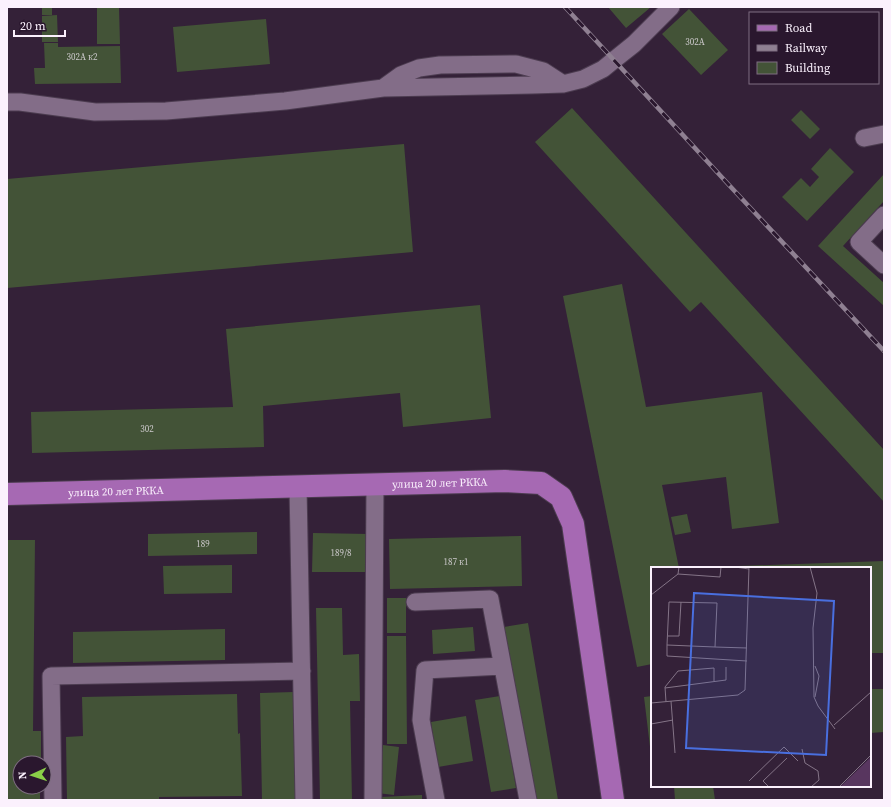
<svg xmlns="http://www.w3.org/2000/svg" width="891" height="807" font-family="'Source Serif 4',serif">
  <rect width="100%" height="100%" fill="#342138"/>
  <path fill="#435337" d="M42 7H52V15H42Z
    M97 7H119L120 44H97Z
    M608 7H651L626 28Z
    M689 9 728 50 701 75 662 34Z
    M57 15 58 42H42V16Z
    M266 19 270 64 177 72 173 27Z
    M44 43H58V47L120 46 121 83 35 84 34 68H45Z
    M572 108 884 450V502L701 302 690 312 535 142Z
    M801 110 820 129 810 139 791 120Z
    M404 144 413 252 7 288V179Z
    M830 148 854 172 807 221 782 197 801 178 810 187 819 177 811 169Z
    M884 174V201L843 246 884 283V306L818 246Z
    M622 284 646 407 762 392 779 523 732 529 726 477 662 485 679 568H652V664L637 667 563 296Z
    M480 305 491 418 403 427 400 393 263 406 264 447 32 453 31 412 233 407 226 329Z
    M687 514 691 532 675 535 671 517Z
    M257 532V554L148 556V534Z
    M313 533 369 534 368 572H312Z
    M521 536 522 586 390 589 389 539Z
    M7 540H35L33 731H41V763H20V787H40V800H7Z
    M884 561V653H870V568H737V566Z
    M232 565V593L164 594 163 566Z
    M387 598H406V633H387Z
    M316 608H342L343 655 359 654 360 701H350L352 800H320Z
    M528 623 558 800H533L504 627Z
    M473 627 475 651 433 654 432 630Z
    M225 629V660L73 663V632Z
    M387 636H406L407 744H387Z
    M870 689H884V732L870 733Z
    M294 692 296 800H262L260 693Z
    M237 694 238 734 240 733 242 796 159 797V800H67L66 737 83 736 82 697Z
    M500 696 516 788 491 792 475 700Z
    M652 696V755H651L644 697Z
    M466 716 473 761 438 767 431 722Z
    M383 745 399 747 394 795 377 793Z
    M674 786H713L715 800H675Z
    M422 795V800H381V797Z"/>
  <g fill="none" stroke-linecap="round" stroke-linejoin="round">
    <defs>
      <path id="minor" d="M383 88 401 75 419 68 440 65 516 64 543 71 563 84
        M7 102H20L95 112 166 111 285 101 383 88 532 85 563 84 583 79 603 69 614 60 634 44 671 7
        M864 138 884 134
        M884 215 859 242 884 265
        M298 487 304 800
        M415 602 490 599 528 800
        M53 800 51 676 302 671
        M373 800 375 485
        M436 800 421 720 425 670 502 666"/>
      <g id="major">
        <path id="s1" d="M7 494 505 481 541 483 561 497 573 524 613 800"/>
      </g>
    </defs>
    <use href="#minor" stroke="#4c3c50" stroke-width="19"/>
    <use href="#major" stroke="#4c3c50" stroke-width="24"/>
    <use href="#minor" stroke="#836d88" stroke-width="17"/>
    <use href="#major" stroke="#a669b3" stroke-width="22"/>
    <defs>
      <path id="rail" d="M565 7 729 185 884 351"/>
    </defs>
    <use href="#rail" stroke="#8f8092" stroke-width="4.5"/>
    <use href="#rail" stroke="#2a172e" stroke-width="3" stroke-dasharray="9" stroke-linecap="butt"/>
  </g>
  <g text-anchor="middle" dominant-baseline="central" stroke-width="3.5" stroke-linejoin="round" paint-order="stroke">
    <g font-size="9" fill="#cdcacc">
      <text x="695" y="42">302А</text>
      <text x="82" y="57">302А к2</text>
      <text x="147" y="429">302</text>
      <text x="203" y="544">189</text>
      <text x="341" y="553">189/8</text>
      <text x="456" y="562">187 к1</text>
    </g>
    <g font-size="11" fill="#fbf1fd" stroke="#2a172e">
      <text stroke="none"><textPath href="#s1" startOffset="433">улица 20 лет РККА</textPath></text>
      <text stroke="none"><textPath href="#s1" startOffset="109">улица 20 лет РККА</textPath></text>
    </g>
  </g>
  <g transform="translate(651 567)">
    <rect width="220" height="220" fill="#342138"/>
    <path d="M220 190V220H189Z" fill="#58365f"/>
    <path fill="none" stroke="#847487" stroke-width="1" d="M84 0 98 2M159 0 166 26 162 61 163 130 167 139 184 162M27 7 69 10 70 0M0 28 27 7 28 0M17 69H28L30 35M16 78V89L96 94M64 80 66 36 18 35 16 78 64 80 96 81M14 121 75 113V100M164 130 168 109 164 99M20 134 24 186M15 135 14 120 27 104 63 101V114M0 136 87 128 94 123 98 0M0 157 22 153M183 158 220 125M151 182 154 196 167 204 168 213 160 220M98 214 133 180 147 194M118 220 112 214 136 191M188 220 220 188"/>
    <path fill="#496fdf" fill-opacity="0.15" stroke="#496fdf" stroke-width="2" d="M43 26 183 34 175 188 35 181Z"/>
    <rect width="220" height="220" fill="none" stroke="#fbf1fd" stroke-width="2"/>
  </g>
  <rect width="891" height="807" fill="none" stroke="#fbf1fd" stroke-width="16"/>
  <rect x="749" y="12" width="130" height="72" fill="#2a172e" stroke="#7e6e81"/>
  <rect x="757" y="25" width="20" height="6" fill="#a669b3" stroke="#7e6e81"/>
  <text x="785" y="32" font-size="12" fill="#fbf1fd">Road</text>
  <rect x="757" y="45" width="20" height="6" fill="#8f8092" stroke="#7e6e81"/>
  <text x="785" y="52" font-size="12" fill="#fbf1fd">Railway</text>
  <rect x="757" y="62" width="20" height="12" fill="#435337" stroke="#7e6e81"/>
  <text x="785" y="72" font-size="12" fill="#fbf1fd">Building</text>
  <g transform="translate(32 775) rotate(267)"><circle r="19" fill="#2a172e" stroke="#7e6e81"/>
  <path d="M0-3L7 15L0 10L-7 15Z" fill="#8ace48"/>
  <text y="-6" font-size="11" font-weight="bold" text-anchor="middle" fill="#fbf1fd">N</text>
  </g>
  <path d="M14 30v6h51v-6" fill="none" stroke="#fbf1fd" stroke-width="2"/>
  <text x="20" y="30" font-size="12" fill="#fbf1fd" stroke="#2a172e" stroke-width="3" paint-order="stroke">20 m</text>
</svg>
